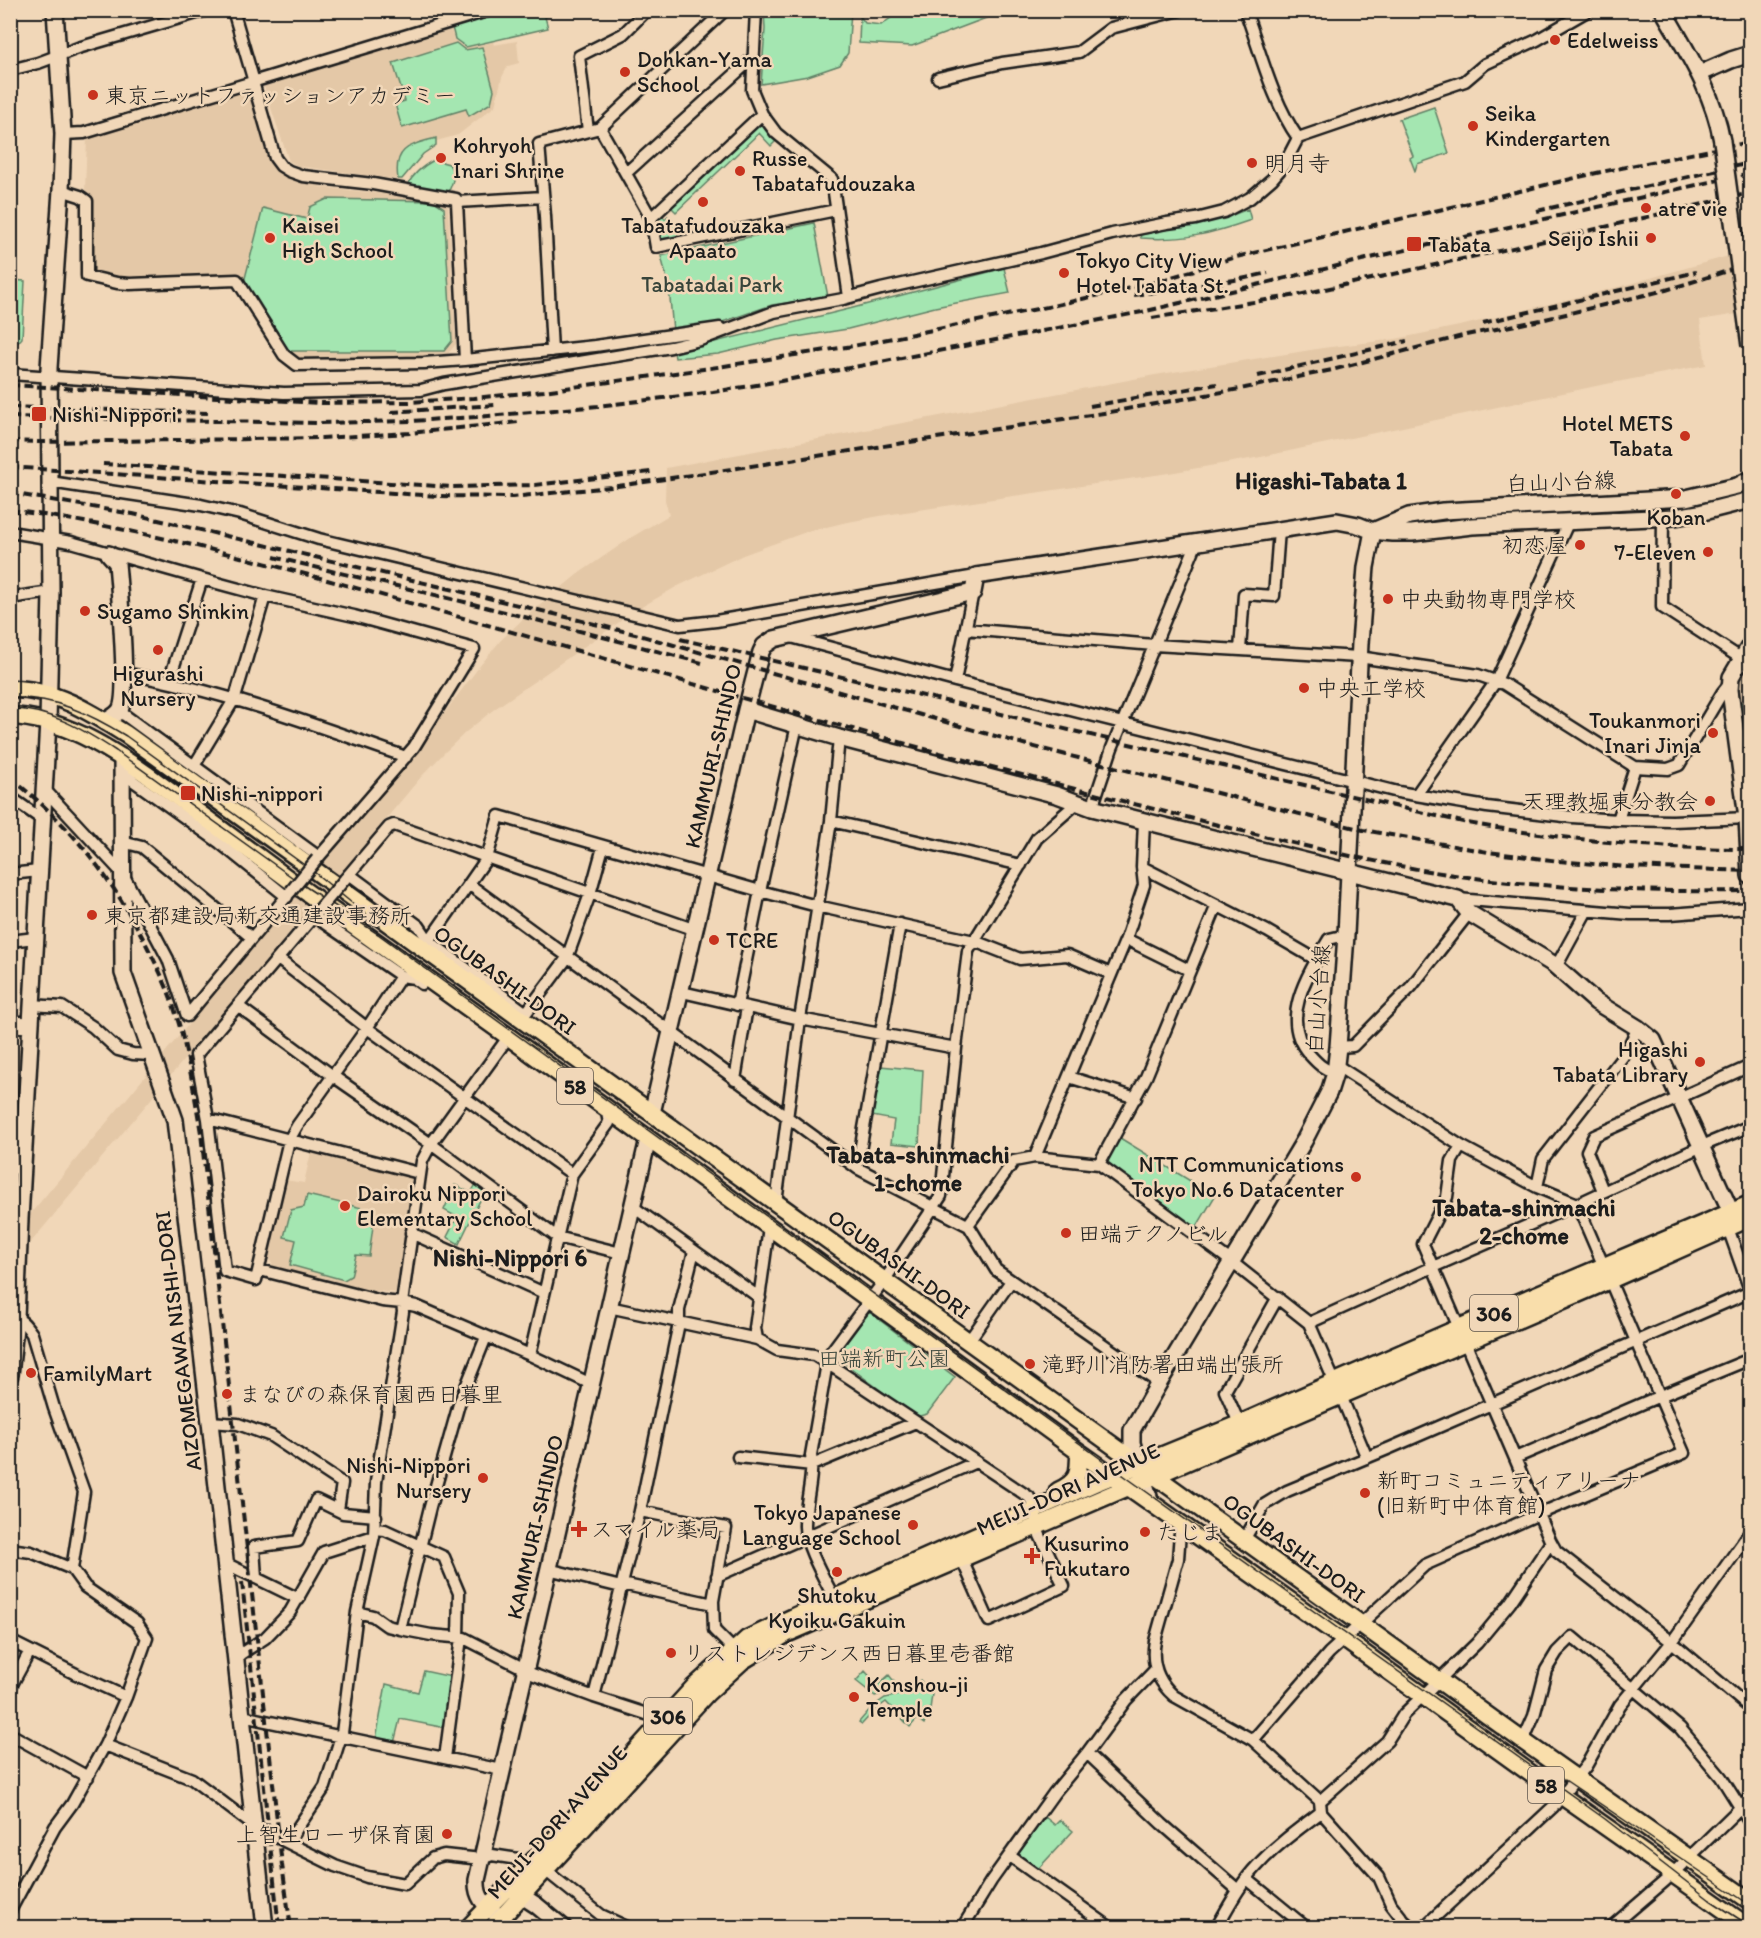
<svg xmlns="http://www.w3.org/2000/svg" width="1761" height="1938" font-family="Itim,'Klee One',sans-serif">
  <rect width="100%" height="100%" fill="#f1d7b8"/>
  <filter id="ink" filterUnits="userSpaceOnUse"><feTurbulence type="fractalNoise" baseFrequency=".0167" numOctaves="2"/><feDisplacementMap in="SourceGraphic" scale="12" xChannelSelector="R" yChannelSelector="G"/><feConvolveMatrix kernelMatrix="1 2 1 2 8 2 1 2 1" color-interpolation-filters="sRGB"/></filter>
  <g filter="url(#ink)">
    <path fill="#e4c8a7" d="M451 28 454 39 465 48 493 42 494 45 517 41 519 63 508 66 502 77 495 106 458 135 422 145 400 180 298 166 289 161 263 84Z
      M250 89 274 167 290 178 322 187 446 201 448 206 456 344 446 356 297 361 288 352 239 276 119 280 93 274 90 271 92 198 85 189 87 138Z
      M1750 250V312L1700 320 1706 365 1601 385 1261 457 1169 473 885 515 843 523 806 532 743 555 676 587 638 609 493 710 466 732 445 752 421 777 11 1266V1237L406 764 479 667 500 641 523 619 578 574 632 537 669 515 665 500 666 468 1155 375 1323 348 1396 339 1464 325 1622 286Z
      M1750 662V707L1739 700 1740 679Z
      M311 1152 407 1174 414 1183 398 1293 363 1290 273 1266 267 1255 285 1180 304 1183Z"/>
    <path fill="#a4e6b1" stroke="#608166" stroke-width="1.5" d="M515 11H565L545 17 548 28 466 47 455 39 452 27Z
      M764 11H851L848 53 840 65 808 76 761 84 765 29Z
      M916 11 918 12 998 11 994 15 912 46 859 43 860 16 865 23 881 25 892 17 895 11Z
      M456 43 465 50 482 47 494 90 491 103 469 116 466 109 402 128 395 104 405 101 393 63Z
      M1434 107 1449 153 1417 164 1415 171 1410 158 1413 156 1399 119Z
      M761 118 778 139 771 146 759 133 676 212 668 204Z
      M436 138V145L423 154 402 179H398C393 147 411 145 436 138Z
      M434 160 449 164C456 175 454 179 449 191L442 192 408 185C413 173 423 166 434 160Z
      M327 199 434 201 444 208 452 341 444 351H289L244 282 263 208 307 219 310 207Z
      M1248 209 1251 220C1211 234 1183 241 1141 238L1140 235 1227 217Z
      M662 215 665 219 668 216 686 235 661 239 657 219Z
      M814 223 828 297 772 305 719 323 718 325 673 331 669 287 661 256Z
      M1004 268 1010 293 935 307 848 329 777 340 718 354 675 358 674 352 849 309Z
      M11 280 25 281 22 338 11 350Z
      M1739 700 1750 707V725L1749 728 1750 732V780Z
      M880 1066 923 1070 919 1146 891 1143 894 1120 872 1116Z
      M1120 1138 1215 1196 1196 1228 1106 1162Z
      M476 1184 485 1190 459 1244 447 1237 457 1217 444 1210 455 1185 471 1193Z
      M307 1195 375 1211 369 1256 356 1255 351 1276 344 1280 290 1265 296 1240 284 1237 291 1210 304 1207Z
      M869 1312 955 1377 927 1414 916 1417 843 1362 840 1351Z
      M424 1671 452 1677 446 1728 400 1719 394 1743 376 1739 386 1684 418 1692Z
      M865 1671 878 1685 889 1675 900 1689C896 1693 882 1693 875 1696L856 1681Z
      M920 1680 932 1694 929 1717 924 1724 917 1719 910 1727 886 1702 875 1710 862 1724 859 1722 872 1707 885 1698 903 1694Z
      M1045 1817 1055 1825 1060 1820 1073 1831 1038 1869 1020 1857 1019 1853Z"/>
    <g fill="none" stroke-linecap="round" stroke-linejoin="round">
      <defs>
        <path id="street" d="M233 10 254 82
          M756 10 752 90 762 114 776 133 832 179 849 297
          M1245 10C1261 53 1272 101 1298 138
          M10 70 38 63 78 48 207 10
          M938 78 1002 63 1079 52 1111 28 1180 10
          M253 82 275 158 281 166 289 171 303 176 373 184 456 199 457 202
          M600 128 651 218 656 247 836 210
          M588 131 579 56 623 34 647 10
          M63 134 84 133 490 10
          M626 173 754 57
          M61 190 80 196 87 201V276L117 283 130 284 237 280 284 355 297 365 424 363 465 360
          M457 202 465 360 595 346 720 328
          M457 202 543 197
          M651 218 762 114
          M552 351 545 216 539 144 600 128 725 10
          M10 374 284 393 421 390 444 384 671 347 700 340 774 312 843 299 881 289 1041 253 1112 234 1167 223 1196 219 1224 212 1250 198 1272 179 1284 165 1298 138 1465 81 1485 64 1537 40 1589 10
          M50 482 201 505 240 514 319 539 680 625 716 621 976 576
          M1663 517 1662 607 1742 659
          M10 532 71 542 202 579 265 596 354 616 474 649 414 747 317 859
          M10 598 51 592
          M966 629 1154 645 1359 657 1478 675 1504 684 1635 767 1668 769 1679 765 1722 693 1730 683
          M791 637 955 681 1398 792 1487 807 1572 817 1618 820 1672 821 1750 818
          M1240 650 1244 594 1274 596 1279 530
          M123 673C220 690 313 724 406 757
          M169 681 202 579
          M955 681 973 592
          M119 711 319 857
          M124 763 132 780 220 843 287 897
          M194 766 235 698 265 596
          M45 790 123 874 168 959 187 1016 291 891
          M1416 795 1496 681 1569 521
          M10 797 43 820
          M1092 808 1112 748 1197 542
          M1618 820 1635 767
          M831 821 1021 865
          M122 842 142 847 252 938
          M1142 867 1267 931 1317 960
          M10 874 39 871
          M349 874 419 926 429 941 525 1012
          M345 879 389 827 394 825 696 930
          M470 885 857 1168 969 1226 996 1270 1159 1383
          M1458 899 1630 914H1670L1750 908
          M318 911 196 1055 208 1119 225 1271 256 1280 289 1140 297 1126 367 1028 401 976
          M314 916 401 976 414 978 422 984
          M1126 939 1189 970
          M10 941 35 938
          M429 941 487 858 499 816 760 891 817 906 974 941 1020 959 1067 955 1111 974
          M278 959 367 1028 572 1174
          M1556 967 1586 912
          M682 992 800 1019 956 1048
          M32 1005 62 1007 93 1027 118 1050 133 1054 151 1055
          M737 1005 760 891 797 725
          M238 1006 333 1076 431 1144 557 1237 621 1253
          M526 1013 567 958 590 894 603 847
          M1338 1047 1353 1046 1411 987 1469 913
          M1335 1073C1322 1068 1318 1064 1309 1054 1278 1019 1309 972 1329 939L1346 935
          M1069 1077 1136 1098
          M735 1080 747 1007
          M208 1119 419 1173
          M1461 1146 1452 1161 1447 1197 1423 1244 1550 1540 1556 1551 1672 1642 1750 1708
          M1035 1157 1126 939 1144 885 1142 867 1144 821
          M1099 1164 1146 1077 1217 905
          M10 1168 23 1169
          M857 1168 900 924
          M1537 1187 1543 1159 1624 1055 1638 1028
          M1603 1191 1587 1151 1594 1136 1750 1066
          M776 1203 800 1019 831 821 839 738
          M632 1206 760 1298
          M968 1225 1014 1161 1035 1157 1099 1164 1224 1256 1309 1323 1335 1383
          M1728 1228 1750 1290
          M411 1233 544 1293
          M260 1270 382 1301 402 1303 416 1306 530 1355 591 1384
          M609 1307 757 1339 777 1350 814 1355 827 1363 1029 1497 1036 1510V1527L1064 1586 989 1621 959 1553
          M1309 1323 1433 1267 1577 1204 1702 1146 1750 1126
          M757 1339 755 1328 769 1227
          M968 1342 1011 1281
          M530 1355 572 1174 609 1123 606 1108
          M1341 1396 1367 1458
          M210 1422 238 1424 271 1436 342 1483 338 1510
          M1242 1430 1225 1391 1278 1297
          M738 1457 812 1465 916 1422
          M1515 1458 1660 1396 1750 1359
          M640 1511 726 1528 713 1601 714 1630 734 1650
          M1183 1527 1180 1532 1178 1559 1155 1641C1151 1662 1157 1681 1174 1696L1253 1740 1320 1801 1321 1812 1379 1877 1391 1904 1404 1921 1412 1928
          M375 1529 385 1530 444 1557 459 1593 458 1638
          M1244 1540 1264 1505 1287 1491 1390 1448 1750 1292
          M10 1549 31 1552 72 1569
          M225 1563 299 1599
          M548 1569 621 1587
          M717 1576 976 1462
          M256 1578 254 1547 298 1541 316 1500 343 1513 376 1516
          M622 1584 713 1604
          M834 1598C825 1580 804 1544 805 1525 805 1501 814 1478 811 1455L827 1363 831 1352 884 1281 941 1196 956 1048 968 951 1037 838 1077 803
          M357 1612 373 1616 387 1626 400 1629 431 1635 464 1638 519 1666 524 1671 594 1697 665 1720
          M400 1629 430 1507 459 1404 486 1337
          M10 1641 76 1674 126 1697
          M236 1657 265 1638 290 1612 324 1552 374 1536
          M10 1688 30 1651
          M594 1697 640 1511 679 1323V1310L694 1251
          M242 1716 502 1770
          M10 1734 88 1777
          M1253 1740 1329 1653 1425 1565 1539 1514 1684 1453 1577 1204 1537 1187 1461 1146 1336 1065
          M1523 1741 1534 1716 1546 1670 1557 1652 1572 1637 1680 1728 1721 1777 1750 1823
          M105 1745 192 1779 254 1826 335 1866 367 1877 405 1884 433 1858 444 1855 481 1859 492 1855 518 1859 528 1867
          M1087 1753 1162 1824 1238 1890
          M445 1758 461 1638
          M1320 1801 1387 1741 1404 1714 1477 1643 1510 1603 1551 1542
          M288 1842 325 1787 342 1733 357 1612 374 1536 376 1482 403 1312 402 1303 422 1161 431 1144 504 1043
          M1010 1856 1111 1928
          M545 1870 601 1915 629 1928
          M1247 1879 1307 1928
          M10 1911 55 1827 72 1804 105 1745 126 1697 147 1638 137 1623 85 1587 72 1569 84 1492 54 1408 32 1334C27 1327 22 1318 12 1318
          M962 1928 991 1881 1054 1793 1087 1753 1126 1700 1155 1670
          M1216 1928C1229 1906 1240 1884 1257 1866 1276 1845 1299 1829 1321 1812
          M1423 1928 1553 1807 1586 1766 1620 1705 1672 1642 1750 1532
          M1610 1928 1665 1881 1750 1798"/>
        <path id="secondary" d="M1663 10C1688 54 1713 91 1722 141
          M1699 74 1731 60 1750 54
          M1750 645 1731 677 1730 690 1747 818 1750 876
          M746 710 839 738 1057 795 1092 808 1458 899 1469 913 1553 964 1596 1002 1638 1028 1653 1040 1731 1212
          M105 722C110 718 117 715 120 710 129 695 119 587 117 563L109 554
          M122 757 123 973 175 1120 210 1422 265 1928
          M10 1024 31 1025
          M652 1113 746 710 761 652 764 646 774 639 973 592 976 576 1337 521 1358 525 1373 531 1392 533H1412L1472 526 1675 517 1699 513 1750 500
          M10 1375 16 1318 20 1219 48 722 51 592 49 368 61 190 63 134 55 10
          M1151 1503 1132 1443V1430L1159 1383 1304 1141 1329 1092 1335 1073 1338 1047 1346 935 1360 643 1366 567 1373 531 1409 516 1443 511 1686 498 1737 486 1750 479
          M511 1889 536 1905 564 1928
          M496 1914C484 1904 476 1897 477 1880L648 1139"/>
        <path id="primary" d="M10 689C53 688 92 713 127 735L1523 1741 1750 1901
          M10 716C61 718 106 746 146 774L291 881 509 1037 606 1108 1079 1452 1344 1639 1562 1796 1750 1928
          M1058 1491C1079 1481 1079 1474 1079 1452
          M468 1928 569 1824 694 1687 747 1639 834 1598 1097 1482 1239 1424 1470 1323 1750 1204
          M492 1928 707 1693 742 1661 786 1634 1610 1280 1750 1218"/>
      </defs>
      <use href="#street" stroke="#1c1c1c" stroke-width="15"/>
      <use href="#secondary" stroke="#1c1c1c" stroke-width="20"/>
      <use href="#primary" stroke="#1c1c1c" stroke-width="21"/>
      <use href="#street" stroke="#f1d7b8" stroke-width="10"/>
      <use href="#secondary" stroke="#f1d7b8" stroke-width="15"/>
      <use href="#primary" stroke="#f9deab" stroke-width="16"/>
      <path stroke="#1c1c1c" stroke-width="1.5" d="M10 698C54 696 90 714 126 736L314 872 380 926
        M10 709C50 709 84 730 116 751L303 885 378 934 1130 1480 1605 1819 1710 1900 1750 1926
        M1565 1780 1750 1905"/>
      <path stroke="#1c1c1c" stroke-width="4" stroke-dasharray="9 4.5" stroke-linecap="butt" d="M1537 211 1750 163
        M1134 295 1241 279 1268 273
        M1152 318 1298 295 1549 240 1750 193
        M1483 323 1696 272
        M1258 376 1407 341
        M10 385 321 403 409 402 474 398 544 391 711 368 853 346 1052 306 1156 282 1236 257 1366 227 1601 172 1750 142
        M1090 406 1217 384
        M10 407 211 413
        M391 412 496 405
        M10 417 320 423 410 421 477 417 598 406 713 392 781 381 1142 312 1375 257 1750 173
        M10 441 38 442 322 438 410 433 519 422
        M103 464 452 487 535 485 651 472
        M10 467 437 496 512 497 611 487 1110 412 1245 388 1332 370 1466 335 1541 320 1666 290 1750 264
        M10 493 133 514 522 606 635 634 1027 745 1363 830 1488 852 1559 861 1627 867 1750 871
        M10 510C162 531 309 575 456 616 646 670 835 726 1026 776 1090 793 1154 809 1218 825 1308 847 1398 869 1491 880 1577 890 1663 892 1750 891
        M274 557C345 575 417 590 489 608 560 626 631 644 702 663
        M680 639 1467 823C1560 839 1656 849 1750 849
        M10 778C70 823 115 882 148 948 158 968 169 990 175 1011 188 1051 194 1092 201 1133L282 1865 291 1928
        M242 1582 279 1928"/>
      <defs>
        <path id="street-bridge" d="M291 891 317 859
          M318 911 345 879"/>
        <path id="secondary-bridge" d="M1722 141 1750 346"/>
      </defs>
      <use href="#street-bridge" stroke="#1c1c1c" stroke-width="15" stroke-linecap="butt"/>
      <use href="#secondary-bridge" stroke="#1c1c1c" stroke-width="20" stroke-linecap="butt"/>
      <use href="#street-bridge" stroke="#f1d7b8" stroke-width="10"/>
      <use href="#secondary-bridge" stroke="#f1d7b8" stroke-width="15"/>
    </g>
  </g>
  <g fill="#c8321e" stroke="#f1d7b8" stroke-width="2">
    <circle cx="1555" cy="40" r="6"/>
    <circle cx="625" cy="72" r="6"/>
    <circle cx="93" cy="95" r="6"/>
    <circle cx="1473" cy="126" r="6"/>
    <circle cx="441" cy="158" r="6"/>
    <circle cx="1252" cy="163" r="6"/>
    <circle cx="740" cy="171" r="6"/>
    <circle cx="703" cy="202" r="6"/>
    <circle cx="1646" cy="208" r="6"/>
    <circle cx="270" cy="238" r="6"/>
    <circle cx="1651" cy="238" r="6"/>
    <rect x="1406" y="236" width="16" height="16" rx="3"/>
    <circle cx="1064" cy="273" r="6"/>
    <rect x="31" y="406" width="16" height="16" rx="3"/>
    <circle cx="1685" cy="436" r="6"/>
    <circle cx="1676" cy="494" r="6"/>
    <circle cx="1580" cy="545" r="6"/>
    <circle cx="1708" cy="552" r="6"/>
    <circle cx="1388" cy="599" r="6"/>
    <circle cx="85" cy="611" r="6"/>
    <circle cx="158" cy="650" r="6"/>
    <circle cx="1304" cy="688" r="6"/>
    <circle cx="1713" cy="733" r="6"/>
    <rect x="180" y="785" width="16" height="16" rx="3"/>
    <circle cx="1710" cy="801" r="6"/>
    <circle cx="92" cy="915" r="6"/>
    <circle cx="714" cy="940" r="6"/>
    <circle cx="1700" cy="1062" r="6"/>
    <circle cx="1356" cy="1177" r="6"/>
    <circle cx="345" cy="1206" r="6"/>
    <circle cx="1066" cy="1233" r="6"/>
    <circle cx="1030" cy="1364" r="6"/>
    <circle cx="31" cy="1373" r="6"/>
    <circle cx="227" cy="1394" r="6"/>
    <circle cx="483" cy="1478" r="6"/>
    <circle cx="1365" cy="1493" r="6"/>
    <circle cx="913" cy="1525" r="6"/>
    <path d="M576 1520h6v6h6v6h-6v6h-6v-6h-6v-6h6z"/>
    <circle cx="1145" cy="1532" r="6"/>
    <path d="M1029 1547h6v6h6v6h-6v6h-6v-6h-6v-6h6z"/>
    <circle cx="837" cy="1572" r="6"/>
    <circle cx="671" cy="1653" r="6"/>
    <circle cx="854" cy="1697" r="6"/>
    <circle cx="447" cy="1834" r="6"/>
  </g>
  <g text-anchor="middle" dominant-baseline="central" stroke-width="5" stroke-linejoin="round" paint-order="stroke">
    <g fill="#f1d7b8" stroke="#5c544b" stroke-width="1.5">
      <rect x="557" y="1068" width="36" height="36" rx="4.5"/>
      <rect x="1470" y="1295" width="48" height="36" rx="4.5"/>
      <rect x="644" y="1698" width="48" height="36" rx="4.5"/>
      <rect x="1528" y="1767" width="36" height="36" rx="4.5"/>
    </g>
    <g font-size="21" font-weight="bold" fill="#1c1c1c">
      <text x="575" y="1086">58</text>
      <text x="1494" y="1313">306</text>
      <text x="668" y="1716">306</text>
      <text x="1546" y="1785">58</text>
    </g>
    <g font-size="22" fill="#1c1c1c" stroke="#f1d7b8" text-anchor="start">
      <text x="1567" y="40">Edelweiss</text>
      <text x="637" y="59">Dohkan-Yama<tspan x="637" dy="25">School</tspan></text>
      <text x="105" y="95">東京ニットファッションアカデミー</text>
      <text x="1485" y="113">Seika<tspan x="1485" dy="25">Kindergarten</tspan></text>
      <text x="453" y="145">Kohryoh<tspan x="453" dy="25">Inari Shrine</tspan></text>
      <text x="752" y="158">Russe<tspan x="752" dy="25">Tabatafudouzaka</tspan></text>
      <text x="1264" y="163">明月寺</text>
      <text x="1658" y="208">atre vie</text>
      <text x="282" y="225">Kaisei<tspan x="282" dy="25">High School</tspan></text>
      <text x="703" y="225" text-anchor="middle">Tabatafudouzaka<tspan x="703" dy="25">Apaato</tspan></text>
      <text x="1639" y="238" text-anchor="end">Seijo Ishii</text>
      <text x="1428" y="244">Tabata</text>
      <text x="1076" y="260">Tokyo City View<tspan x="1076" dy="25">Hotel Tabata St.</tspan></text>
      <text x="52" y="414">Nishi-Nippori</text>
      <text x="1673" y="423" text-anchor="end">Hotel METS<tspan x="1673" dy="25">Tabata</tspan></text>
      <text x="1676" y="517" text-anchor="middle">Koban</text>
      <text x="1568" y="545" text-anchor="end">初恋屋</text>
      <text x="1696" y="552" text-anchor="end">7-Eleven</text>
      <text x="1400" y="599">中央動物専門学校</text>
      <text x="97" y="611">Sugamo Shinkin</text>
      <text x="158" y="673" text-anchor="middle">Higurashi<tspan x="158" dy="25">Nursery</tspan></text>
      <text x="1316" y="688">中央工学校</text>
      <text x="1701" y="720" text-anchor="end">Toukanmori<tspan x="1701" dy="25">Inari Jinja</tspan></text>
      <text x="201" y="793">Nishi-nippori</text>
      <text x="1698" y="801" text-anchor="end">天理教堀東分教会</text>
      <text x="104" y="915">東京都建設局新交通建設事務所</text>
      <text x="726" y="940">TCRE</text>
      <text x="1688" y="1049" text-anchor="end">Higashi<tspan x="1688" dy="25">Tabata Library</tspan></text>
      <text x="1344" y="1164" text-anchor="end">NTT Communications<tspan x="1344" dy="25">Tokyo No.6 Datacenter</tspan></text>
      <text x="357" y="1193">Dairoku Nippori<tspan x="357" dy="25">Elementary School</tspan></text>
      <text x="1078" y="1233">田端テクノビル</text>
      <text x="1042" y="1364">滝野川消防署田端出張所</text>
      <text x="43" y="1373">FamilyMart</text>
      <text x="239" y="1394">まなびの森保育園西日暮里</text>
      <text x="471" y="1465" text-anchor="end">Nishi-Nippori<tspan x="471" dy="25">Nursery</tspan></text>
      <text x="1377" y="1480">新町コミュニティアリーナ<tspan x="1377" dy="25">(旧新町中体育館)</tspan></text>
      <text x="901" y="1512" text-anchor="end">Tokyo Japanese<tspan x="901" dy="25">Language School</tspan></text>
      <text x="591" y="1529">スマイル薬局</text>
      <text x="1157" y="1532">たじま</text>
      <text x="1044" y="1543">Kusurino<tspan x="1044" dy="25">Fukutaro</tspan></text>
      <text x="837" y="1595" text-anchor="middle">Shutoku<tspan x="837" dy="25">Kyoiku Gakuin</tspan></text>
      <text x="683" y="1653">リストレジデンス西日暮里壱番館</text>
      <text x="866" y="1684">Konshou-ji<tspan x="866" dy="25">Temple</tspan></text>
      <text x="435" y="1834" text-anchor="end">上智生ローザ保育園</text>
    </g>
    <g font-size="22" fill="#37443a" stroke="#f1d7b8">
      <text x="712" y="284">Tabatadai Park</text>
      <text x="884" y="1358">田端新町公園</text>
    </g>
    <g font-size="22" fill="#1c1c1c" stroke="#f1d7b8">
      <text transform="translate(1561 482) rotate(-2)">白山小台線</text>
      <text transform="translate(713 756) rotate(-77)">KAMMURI-SHINDO</text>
      <text transform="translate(505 980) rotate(36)">OGUBASHI-DORI</text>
      <text transform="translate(1318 999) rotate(-86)">白山小台線</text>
      <text transform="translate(899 1264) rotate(36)">OGUBASHI-DORI</text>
      <text transform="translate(178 1341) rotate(-97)">AIZOMEGAWA NISHI-DORI</text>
      <text transform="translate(1068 1489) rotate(-24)">MEIJI-DORI AVENUE</text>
      <text transform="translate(535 1527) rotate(-77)">KAMMURI-SHINDO</text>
      <text transform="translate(1294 1548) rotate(36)">OGUBASHI-DORI</text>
      <text transform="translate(557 1822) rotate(-48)">MEIJI-DORI AVENUE</text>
    </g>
    <g font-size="24" font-weight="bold" fill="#1c1c1c" stroke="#f1d7b8">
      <text x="1321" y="480">Higashi-Tabata 1</text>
      <text x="918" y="1154">Tabata-shinmachi<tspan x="918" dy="28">1-chome</tspan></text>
      <text x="1524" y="1207">Tabata-shinmachi<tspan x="1524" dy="28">2-chome</tspan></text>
      <text x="510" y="1257">Nishi-Nippori 6</text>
    </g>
  </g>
  <rect width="1761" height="1938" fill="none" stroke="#f1d7b8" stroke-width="36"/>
  <rect x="18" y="18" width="1725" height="1902" fill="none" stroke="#1c1c1c" stroke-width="2" filter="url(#ink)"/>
</svg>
